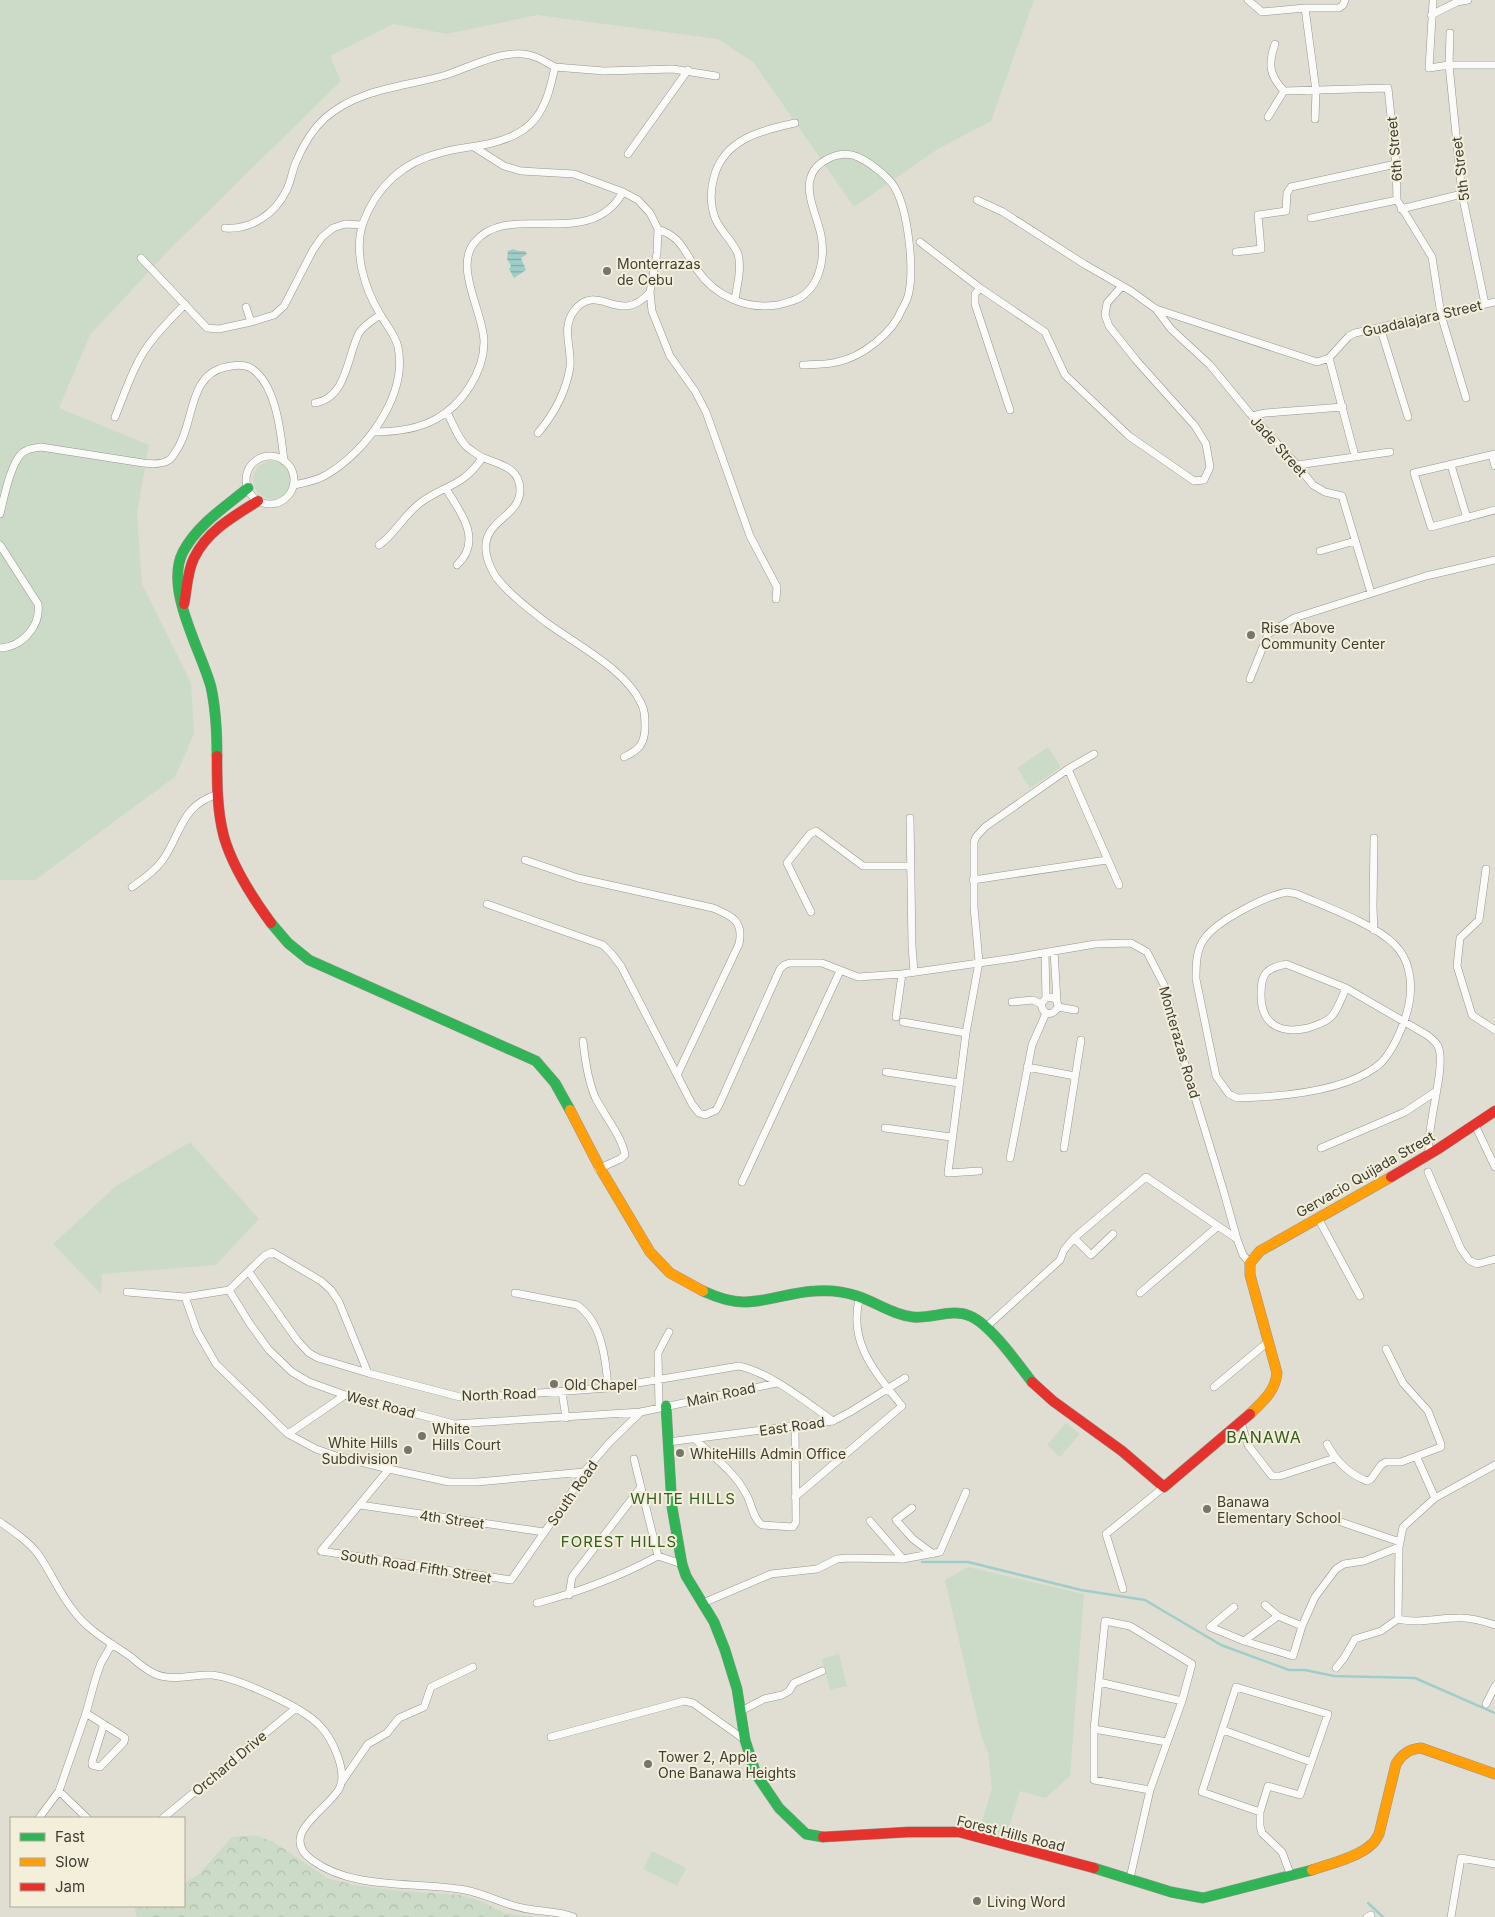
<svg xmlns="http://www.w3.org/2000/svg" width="1495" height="1917" font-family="Inter,sans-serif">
  <defs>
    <pattern id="forest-crowns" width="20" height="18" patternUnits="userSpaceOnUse" patternTransform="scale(1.25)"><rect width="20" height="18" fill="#ccdbc7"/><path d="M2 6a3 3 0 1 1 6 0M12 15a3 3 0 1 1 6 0" fill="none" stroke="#b0bdac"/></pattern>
    <pattern id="water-rules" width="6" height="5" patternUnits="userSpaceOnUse" patternTransform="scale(1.25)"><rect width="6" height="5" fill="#9fceca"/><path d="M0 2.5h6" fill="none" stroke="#83a8a5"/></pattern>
  </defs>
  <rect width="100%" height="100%" fill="#e0ded3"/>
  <path fill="#ccdbc7" d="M0 0H1034L991 121 938 149 854 207 754 63 718 39 537 15 447 34 393 24 330 56 341 81 170 249 90 335 59 408 149 445 137 514 142 584 191 683 194 734 175 777 35 880H0Z
    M253 480a19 19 0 1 1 38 0a19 19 0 1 1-38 0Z
    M1048 747 1061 767 1030 788 1017 768Z
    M190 1142 259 1219 216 1265 102 1274 101 1294 53 1244 116 1186Z
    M1066 1423 1080 1434 1060 1457 1047 1445Z
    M968 1567 1084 1594 1070 1776 1046 1798 1020 1791 1006 1838 979 1831 992 1788 988 1753 981 1735 945 1580Z
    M839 1654 847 1686 830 1690 822 1659Z
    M652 1851 686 1868 677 1886 643 1869Z"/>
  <path fill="url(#forest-crowns)" d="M254 1835 274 1842 327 1878 354 1885 392 1890 460 1895 483 1902 504 1913 533 1917H137L134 1906H184V1883L199 1874 232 1837Z"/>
  <path fill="url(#water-rules)" d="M513 249 518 251H525L527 254 521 258 526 270 514 278 509 269 511 266 507 259 508 251Z"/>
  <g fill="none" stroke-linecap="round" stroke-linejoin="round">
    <path stroke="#9fceca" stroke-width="2.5" d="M922 1562H968L1081 1590 1145 1600 1221 1645 1289 1670H1305L1334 1676 1415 1678 1495 1713
      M1368 1903 1383 1917"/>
    <defs>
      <path id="street" d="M1248 0 1262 12 1305 8H1339L1343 5 1345 0
        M1433 2 1429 68 1449 65H1495
        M1305 8 1316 91 1315 119
        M1431 15 1457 2 1468 0
        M1450 33 1449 65 1462 194 1485 304
        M1275 44C1268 64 1269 75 1284 91L1388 88 1396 164 1397 200 1432 257 1441 315 1466 398
        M1268 117 1284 91
        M474 147 504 166 521 171 574 174 623 192 638 200 650 213 658 229 657 253 650 292 652 311 670 356 695 391 706 412 750 536 777 587 776 599
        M628 154 688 70
        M977 200 1003 212 1084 264 1131 291 1156 309 1317 362 1329 358
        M1401 209 1462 194
        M1311 218 1397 200
        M225 228C251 230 275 214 286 191 291 182 292 171 296 162 303 145 312 130 325 118 359 88 405 87 446 75 470 67 497 52 523 54 535 55 544 61 555 67
        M658 229C683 238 683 251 698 271 715 296 747 310 777 305 786 303 797 301 805 294 821 281 825 255 821 235 818 220 806 195 810 180 814 161 840 149 858 157 867 161 876 168 883 174 887 178 893 183 895 188 908 211 914 266 909 292 908 298 905 304 902 309 893 333 862 357 837 362 827 365 814 364 803 365
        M920 242 980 288 1045 332 1065 375 1129 436 1194 481 1204 480 1210 467 1206 444 1195 426 1136 360 1109 326 1105 315 1107 303 1122 286
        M1236 252 1261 249 1258 215 1286 211 1287 193 1291 187 1396 164
        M141 258 207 328 219 329 251 322
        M980 288 975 294V304L1010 410
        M735 300C737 285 742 269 738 254 733 241 720 231 715 218 710 204 710 191 714 177 724 139 762 130 795 123
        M246 307 251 322 274 315 284 306 313 250 322 237 333 228 345 224 362 225
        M1156 309 1171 329 1210 365 1252 416 1297 465 1313 485 1325 492 1342 496 1371 593
        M1380 327 1408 417
        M1329 358 1349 336 1355 333 1495 302
        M1329 358 1355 456
        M315 403C347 398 347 356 359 333 364 325 373 320 380 315
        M447 412C453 424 458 439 468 448 473 451 478 456 484 458 501 465 520 468 520 490 520 519 478 520 487 557 489 564 492 571 496 577 509 594 530 610 547 623 577 645 625 669 641 703 645 710 645 718 645 726 645 744 639 750 624 757
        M1252 416 1265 413 1343 407
        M115 417C122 400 128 382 136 366 147 342 167 323 185 304
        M373 432C394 432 418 429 436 419 462 405 484 372 484 342 484 314 454 268 474 243 508 199 589 253 623 192
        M538 433C554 414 566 392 570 367 572 348 561 328 574 311 591 288 608 308 627 306 637 305 644 299 650 292
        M1495 454 1414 473 1431 527 1495 510
        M1492 455 1495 466
        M246 480a24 24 0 1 1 48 0a24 24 0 1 1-48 0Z
        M1297 465 1390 452
        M1451 465 1467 518
        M294 485C304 483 316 481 326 475 366 452 408 395 398 347 395 334 386 325 380 314 365 289 353 253 363 223 376 187 403 162 440 153 457 148 475 147 492 143 508 139 525 132 535 119 547 104 551 85 555 67L604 71 673 69 716 76
        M446 489C461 512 483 541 457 565
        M0 514C4 498 10 465 22 453 28 448 35 448 41 447L143 463C151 464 162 465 169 460 172 458 174 454 176 451 195 424 187 375 226 367 234 365 242 364 249 367 276 381 281 433 284 461
        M0 545 38 604C41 626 22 647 0 648
        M379 545C395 534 404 515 420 503 444 485 463 487 482 458
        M1320 551 1355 541
        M1250 679 1268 634 1294 618 1426 576 1495 560
        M1068 769 1119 885
        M910 818 912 946 914 972
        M1374 838 1373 908 1374 930
        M525 860 578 878 713 908C732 916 744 921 739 944L677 1075
        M1486 869 1479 920 1460 938 1457 966 1472 1015 1495 1030
        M973 880 1107 860
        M132 887C143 879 154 872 162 861 182 833 180 806 218 794
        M1287 892 1297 894C1324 906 1374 924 1394 944 1410 959 1413 983 1409 1004 1405 1023 1392 1056 1376 1067 1342 1092 1279 1097 1237 1098L1229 1094 1216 1076 1196 979C1196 965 1196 949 1205 938 1218 920 1266 896 1287 892Z
        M487 904 603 945 611 953 621 966 692 1104 699 1113 705 1115 716 1110 719 1105 780 969 784 965 790 963H822L858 977 902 974 1014 958 1095 944 1131 943 1147 952 1165 987 1182 1055 1223 1189 1237 1239 1243 1255 1250 1263
        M811 912 787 863 810 834 816 831 863 866H911
        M1054 951 1057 1001
        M1045 953 1046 998 1041 1004C1043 1015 1052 1017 1058 1007L1057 1001 1052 997 1046 998
        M1286 964 1346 988C1342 997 1338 1009 1332 1016 1326 1023 1316 1025 1308 1028 1282 1034 1261 1026 1261 995 1261 988 1261 979 1266 973 1271 967 1279 966 1286 964Z
        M1346 988 1427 1035C1431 1038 1435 1041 1438 1046 1447 1066 1426 1125 1429 1153
        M1012 1002 1033 1000 1041 1004
        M1058 1007 1075 1010
        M896 1017 902 974
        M903 1022 966 1033
        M583 1041C585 1060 588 1082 596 1099 605 1116 622 1137 625 1155L620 1159 598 1169
        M1027 1067 1075 1076
        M886 1072 959 1083
        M1475 1125 1495 1167
        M885 1128 951 1137
        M1064 1148 1081 1040
        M1321 1148 1405 1112 1435 1092
        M1010 1158 1032 1045 1046 1013
        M979 1171 948 1173 966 1033 979 962 974 907V842L976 837 985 827 1068 769 1094 754
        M1428 1172 1461 1249 1469 1260 1477 1264 1495 1259
        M742 1182 840 971
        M1318 1218 1360 1296
        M1113 1234 1091 1255 1074 1238 1146 1177 1237 1239
        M249 1272 297 1340 309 1353 318 1358 368 1373 460 1397 470 1398 608 1388 739 1366C771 1373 806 1402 833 1421
        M229 1290 250 1324 269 1350 292 1372 309 1382 345 1395 454 1424 641 1412 777 1383
        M127 1292 185 1297 229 1290 264 1256 272 1252 321 1281 331 1290 339 1302 368 1373
        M515 1293 577 1305C602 1322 606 1360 608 1388
        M1140 1293 1217 1227
        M185 1297 197 1331 216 1364 288 1434 316 1449 336 1456 389 1469 449 1482H477L584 1472
        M985 1328 1060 1260 1064 1250 1074 1238
        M1214 1387 1269 1341
        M562 1392 566 1418
        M659 1408 658 1353 669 1332
        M1241 1423 1248 1445 1272 1476H1280L1335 1458
        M288 1434 345 1395
        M695 1439C712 1456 735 1472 746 1494 752 1503 752 1518 762 1525L793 1527 796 1522 795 1427
        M668 1442 833 1421 850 1412 905 1378
        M1327 1444C1336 1461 1349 1474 1367 1481L1371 1479 1381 1465 1386 1462H1401L1441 1447V1444L1428 1411 1403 1383 1386 1349
        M1417 1458 1435 1498
        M634 1459 658 1556
        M1495 1465 1435 1498 1403 1527 1399 1547 1398 1619C1417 1624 1438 1618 1457 1618 1470 1617 1483 1621 1495 1625
        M795 1497 902 1406C875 1372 847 1342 860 1296
        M360 1505 544 1532
        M912 1508 896 1520 913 1539 933 1554
        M870 1521 903 1559
        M0 1522C13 1531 28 1541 38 1554 51 1572 59 1593 73 1610 87 1630 111 1643 131 1657 138 1663 146 1670 155 1674 174 1682 193 1674 212 1675 238 1678 303 1707 320 1726 332 1738 347 1770 340 1787 331 1808 276 1834 312 1860 354 1891 416 1881 465 1890 487 1894 506 1906 528 1909 543 1912 560 1911 573 1917
        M1341 1522 1400 1542
        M321 1551 511 1580 567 1500 584 1472 610 1442 641 1412
        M321 1551 389 1469
        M1123 1589 1106 1534 1164 1487
        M569 1595 572 1577 641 1487
        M537 1603C579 1592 619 1577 658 1556L682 1564
        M703 1603 771 1574 817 1569 837 1559 848 1558 903 1559 940 1552 966 1492
        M1265 1605 1278 1616 1302 1626
        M1234 1607 1210 1627 1244 1641 1293 1656 1302 1626 1315 1597 1336 1569 1344 1564 1364 1561 1399 1547
        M1244 1641 1278 1616
        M1336 1668 1344 1658 1355 1639 1381 1631 1398 1619
        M1099 1682 1182 1701
        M1486 1704 1495 1686
        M741 1711 764 1699 782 1695 789 1691 794 1683 822 1671
        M86 1713 89 1715 124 1737 125 1738 124 1742 100 1767 92 1765V1762L104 1724
        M1094 1729 1167 1742
        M1223 1730 1311 1762
        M551 1737 684 1701 693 1703 745 1740
        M341 1783 368 1744 387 1733 399 1718 424 1707 431 1687 473 1667
        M59 1791 87 1818
        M1260 1812 1202 1792 1236 1687 1328 1714 1300 1795 1268 1786 1260 1812V1826L1262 1833 1282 1852 1291 1876
        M39 1818 59 1791 86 1713 96 1677 101 1663 112 1644
        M163 1818 296 1708
        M1130 1878 1150 1790 1182 1701 1192 1664 1130 1626 1105 1621 1094 1729V1780L1150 1790
        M1367 1917 1371 1915
        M1451 1917 1461 1858 1495 1864"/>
      <path id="fast" d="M217 756C217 733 216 710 211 687 201 650 164 589 183 552 197 525 225 507 248 488
        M271 923 288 943 309 960 536 1061 555 1083 570 1110
        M703 1291C716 1297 730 1302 744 1302 768 1302 791 1292 815 1291 829 1290 843 1291 857 1296 876 1302 893 1315 913 1317 932 1319 952 1308 970 1316 990 1324 1018 1364 1032 1382
        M666 1406 672 1507 682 1564 686 1576 714 1622 725 1650 737 1689 745 1740 756 1774 779 1808 806 1834 823 1837
        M1094 1868 1171 1892 1203 1898 1312 1870"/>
      <path id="slow" d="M570 1110 600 1168 650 1252 670 1273 703 1291
        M1250 1414C1263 1401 1275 1392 1277 1373L1250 1275V1263L1260 1251 1391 1177
        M1312 1870C1329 1864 1359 1857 1372 1844 1375 1842 1377 1837 1379 1834L1396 1764C1402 1754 1409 1749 1421 1748L1495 1774"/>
      <path id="jam" d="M184 604C187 589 187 572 194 558 207 531 234 516 258 501
        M217 756C217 783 217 811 224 837 233 868 252 897 271 923
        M1391 1177 1438 1149 1495 1111
        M1032 1382 1053 1401 1122 1451 1164 1487 1250 1414
        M823 1837 909 1832H959L1094 1868"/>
    </defs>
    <use href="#street" stroke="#97958d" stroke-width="8"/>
    <use href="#fast" stroke="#97958d" stroke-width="11"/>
    <use href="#slow" stroke="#97958d" stroke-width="11"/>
    <use href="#jam" stroke="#97958d" stroke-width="11"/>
    <use href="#street" stroke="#fafaf8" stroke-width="7"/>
    <use href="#fast" stroke="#30b455" stroke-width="10"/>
    <use href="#slow" stroke="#ff9f0a" stroke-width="10"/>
    <use href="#jam" stroke="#e5322d" stroke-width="10"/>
  </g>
  <g fill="#77756c" stroke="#f3efda" stroke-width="2">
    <circle cx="607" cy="271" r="5"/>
    <circle cx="1251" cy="635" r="5"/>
    <circle cx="554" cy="1384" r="5"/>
    <circle cx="422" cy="1436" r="5"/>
    <circle cx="408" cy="1450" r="5"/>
    <circle cx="680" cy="1453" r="5"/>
    <circle cx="1207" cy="1509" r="5"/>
    <circle cx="648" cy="1764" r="5"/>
    <circle cx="977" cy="1901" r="5"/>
  </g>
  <g text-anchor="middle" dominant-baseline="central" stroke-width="4" stroke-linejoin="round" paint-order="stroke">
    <g font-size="14" fill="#3f3d35" stroke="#f3efda">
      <text transform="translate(1394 149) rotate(-95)">6th Street</text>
      <text transform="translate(1460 169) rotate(-97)">5th Street</text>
      <text transform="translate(1422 318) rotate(-13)">Guadalajara Street</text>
      <text transform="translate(1279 446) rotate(48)">Jade Street</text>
      <text transform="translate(1180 1042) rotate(74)">Monterazas Road</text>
      <text transform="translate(1365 1174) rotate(-30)">Gervacio Quijada Street</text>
      <text transform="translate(499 1394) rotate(-2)">North Road</text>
      <text transform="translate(721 1394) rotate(-12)">Main Road</text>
      <text transform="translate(381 1404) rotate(15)">West Road</text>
      <text transform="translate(792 1426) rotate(-8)">East Road</text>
      <text transform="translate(572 1493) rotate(-55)">South Road</text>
      <text transform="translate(452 1519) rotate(8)">4th Street</text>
      <text transform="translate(416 1566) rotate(9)">South Road Fifth Street</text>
      <text transform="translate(229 1763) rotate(-40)">Orchard Drive</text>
      <text transform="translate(1011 1833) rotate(14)">Forest Hills Road</text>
    </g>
    <g font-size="14" fill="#3f3d35" stroke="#f3efda" text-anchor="start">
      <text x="617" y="263">Monterrazas<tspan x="617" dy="16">de Cebu</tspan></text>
      <text x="1261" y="627">Rise Above<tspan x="1261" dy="16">Community Center</tspan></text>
      <text x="564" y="1384">Old Chapel</text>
      <text x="432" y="1428">White<tspan x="432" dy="16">Hills Court</tspan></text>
      <text x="398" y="1442" text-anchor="end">White Hills<tspan x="398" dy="16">Subdivision</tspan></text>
      <text x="690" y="1453">WhiteHills Admin Office</text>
      <text x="1217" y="1501">Banawa<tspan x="1217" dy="16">Elementary School</tspan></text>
      <text x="658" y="1756">Tower 2, Apple<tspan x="658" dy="16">One Banawa Heights</tspan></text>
      <text x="987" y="1901">Living Word</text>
    </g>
    <g font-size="15" letter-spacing="1" fill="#335b1f" stroke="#f3efda">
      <text x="683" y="1498">WHITE HILLS</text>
      <text x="619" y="1541">FOREST HILLS</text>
    </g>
    <g font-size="16" letter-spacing="1" fill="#335b1f" stroke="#f3efda">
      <text x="1264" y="1437">BANAWA</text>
    </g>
  </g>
  <rect x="10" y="1817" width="175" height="90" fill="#f3efda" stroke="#aba898"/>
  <rect x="20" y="1833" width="25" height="8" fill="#30b455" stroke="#aba898"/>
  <text x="55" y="1842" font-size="15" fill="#3f3d35">Fast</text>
  <rect x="20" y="1858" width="25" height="8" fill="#ff9f0a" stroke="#aba898"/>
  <text x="55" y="1867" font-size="15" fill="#3f3d35">Slow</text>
  <rect x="20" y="1883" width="25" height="8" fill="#e5322d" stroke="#aba898"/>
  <text x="55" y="1892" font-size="15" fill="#3f3d35">Jam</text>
</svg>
